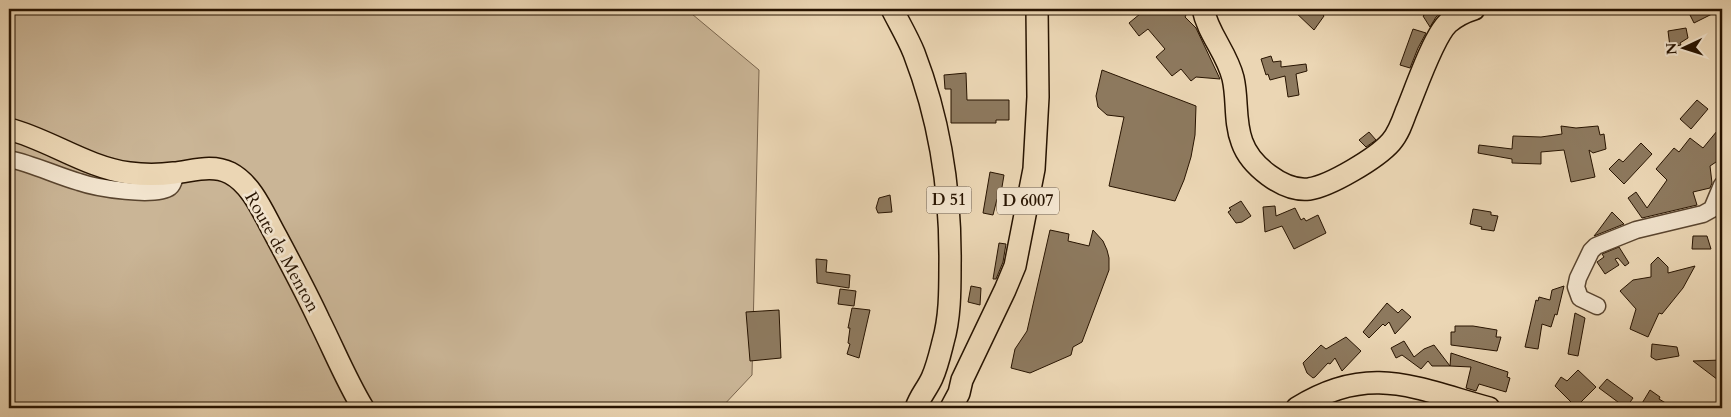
<svg xmlns="http://www.w3.org/2000/svg" width="1731" height="417" font-family="Cardo,serif">
  <rect width="100%" height="100%" fill="#ebd6b4"/>
  <filter id="stains"><feTurbulence type="fractalNoise" baseFrequency=".004" numOctaves="4"/><feColorMatrix values="0 0 0 0 .2 0 0 0 0 .09 0 0 0 0 .02 0 0 0 .5 -.17"/></filter>
  <radialGradient id="worn" r=".72"><stop offset=".6" stop-color="#630" stop-opacity="0"/><stop offset="1" stop-color="#630" stop-opacity=".3"/></radialGradient>
  <path fill="#cab596" stroke="#79644c" d="M9 9H686L759 70 752 375 721 408H9Z"/>
  <path fill="#8d795e" stroke="#281401" d="M1146 9H1189L1185 17 1196 28 1220 79 1196 77 1191 81 1181 69 1172 76 1156 57 1165 49 1148 29 1139 36 1129 23Z
    M1292 9H1319L1324 16 1314 30Z
    M1429 9H1446L1436 17 1430 27 1423 16 1430 10Z
    M1687 9H1722L1694 23Z
    M1686 28 1688 38 1680 43 1681 45 1670 47 1668 31Z
    M1413 29 1426 33 1418 48 1410 68 1400 65Z
    M1271 56 1273 62 1281 61V67L1306 64 1307 71 1296 74 1299 95 1288 97 1285 76 1270 80 1268 74 1266 75 1261 59Z
    M1102 70 1196 106 1195 135 1191 157 1184 180 1175 201 1109 186 1124 117 1107 115 1098 107 1096 96Z
    M966 73 967 100H1009V120H996V123H951V89H945L944 75Z
    M1697 100 1708 109 1691 129 1680 119Z
    M1722 125V158L1710 166 1712 183 1710 188 1693 192 1697 205 1642 218 1628 198 1636 192 1647 208 1667 180 1656 169 1674 148 1679 152 1690 138 1703 148Z
    M1561 126 1576 128 1598 126 1600 135 1604 134 1606 149 1593 153 1589 150 1595 177 1571 182 1564 150 1541 152V164L1512 163V159L1478 153 1479 145 1512 149 1513 136 1541 137 1562 134Z
    M1369 132 1376 140 1366 147 1359 140Z
    M1641 143 1652 154 1624 184 1609 169 1619 159 1623 162Z
    M990 172 1004 175 1000 199H997L993 215 983 213Z
    M890 195 892 212 878 213 876 208 879 198Z
    M1241 201 1251 216 1242 222 1236 223 1228 212 1231 210 1229 208Z
    M1275 206 1276 216 1295 208 1301 220 1304 218 1306 221 1318 215 1326 233 1294 249 1282 226 1265 232 1263 207Z
    M1473 209 1491 212V215L1498 216 1494 231 1481 229 1482 227 1470 224Z
    M1612 212 1624 224 1594 236 1598 231Z
    M1050 230 1069 234 1068 241 1089 246 1093 230 1103 241 1107 250 1109 258V270L1082 342 1073 347 1071 355 1030 373 1011 368 1015 349 1027 331Z
    M1693 236H1707L1711 249H1692Z
    M999 243 1006 244 1003 262 996 279H993Z
    M1619 247 1629 263 1625 266 1618 258 1615 259 1619 265 1605 274 1597 262 1604 257 1602 254Z
    M1658 257 1668 267V273L1695 266 1683 288 1662 314 1659 313 1648 337 1630 329 1636 309 1620 291 1633 280 1651 277V264Z
    M816 259 827 260 826 272 850 275 849 288 817 283Z
    M971 286 981 288 980 305 968 302Z
    M1564 286 1557 315 1555 314 1551 327 1542 324 1538 349 1525 347 1536 300 1538 301 1539 297 1550 300 1552 290Z
    M840 289 856 291 854 306 838 304Z
    M1387 303 1398 313 1402 309 1411 317 1395 334 1389 322 1385 326 1383 324 1369 338 1363 332Z
    M852 308 870 310 859 358 847 354 850 344 848 343 850 328H848Z
    M779 310 781 358 750 361 746 312Z
    M1575 313 1585 318 1578 356 1568 354Z
    M1455 326H1473L1497 330 1496 337H1501L1497 351 1451 345V332H1455Z
    M1346 337 1361 351 1342 371 1335 358 1330 364 1328 363 1315 377 1313 378 1307 373 1303 363 1321 345 1326 349Z
    M1404 341 1414 357 1424 349 1434 345 1450 366H1432L1428 361 1421 369 1402 355 1396 358 1391 348Z
    M1652 344 1677 347 1679 356 1656 360 1651 357Z
    M1451 353 1508 372 1507 377 1510 378 1506 392 1479 384 1476 391 1466 388 1471 367 1450 366Z
    M1722 360V383L1693 361Z
    M1578 370 1596 387 1576 407 1555 386 1561 377 1567 381Z
    M1607 379 1633 398 1626 408 1599 388Z
    M1650 390 1660 397 1659 399 1674 408H1647L1641 405Z"/>
  <g fill="none" stroke-linecap="round" stroke-linejoin="round">
    <defs>
      <path id="minor" d="M9 159C33 164 55 175 79 182 96 188 156 198 170 187 174 184 174 178 176 173
        M1597 306 1580 298 1576 287 1578 278 1591 251 1596 246 1636 230 1703 214 1712 209 1722 185"/>
      <path id="major" d="M892 9C899 23 908 38 914 53 941 123 951 192 950 266 950 291 950 318 943 342 940 354 937 367 932 378 927 389 920 396 916 408
        M1203 9C1208 34 1227 53 1233 78 1238 99 1234 121 1242 142 1250 165 1283 192 1309 189 1330 186 1377 158 1391 142 1398 134 1402 123 1406 112 1415 91 1433 37 1448 23 1455 17 1464 12 1474 9
        M9 129C50 140 86 167 129 173 144 175 159 175 174 173 193 171 212 164 230 173 253 185 264 215 276 236 291 264 306 292 319 320 334 350 346 380 363 408
        M951 408 959 393 962 380 1005 290 1015 266 1034 169 1038 97 1037 9
        M1297 408C1369 363 1415 388 1489 408"/>
    </defs>
    <use href="#minor" stroke="#59442e" stroke-width="19"/>
    <use href="#major" stroke="#281401" stroke-width="24"/>
    <use href="#minor" stroke="#f2e4ce" stroke-width="16"/>
    <use href="#major" stroke="#ebd6b4" stroke-width="21"/>
  </g>
  <g text-anchor="middle" dominant-baseline="central" stroke-width="5" stroke-linejoin="round" paint-order="stroke">
    <g fill="#f2e4ce" stroke="#65523e" stroke-width="1">
      <rect x="926.5" y="186.5" width="45" height="27" rx="4"/>
      <rect x="997" y="187.5" width="62" height="27" rx="4"/>
    </g>
    <g font-size="16" font-weight="bold" fill="#281401">
      <text x="949" y="200">D 51</text>
      <text x="1028" y="201">D 6007</text>
    </g>
    <g font-size="18" fill="#281401" stroke="#f2e4ce">
      <text transform="translate(282 252) rotate(61)">Route de Menton</text>
    </g>
  </g>
  <rect width="1731" height="417" fill="none" stroke="#ebd6b4" stroke-width="30"/>
  <rect x="10" y="10" width="1711" height="397" fill="none" stroke="#281401" stroke-width="2.5"/>
  <rect x="15" y="15" width="1701" height="387" fill="none" stroke="#281401"/>
  <g transform="translate(1684 48) rotate(266)" stroke="#f2e4ce" stroke-width="4" paint-order="stroke">
  <path d="M0-4L9 19L0 12L-9 19Z" fill="#281401"/>
  <text y="-8" font-size="14" font-weight="bold" text-anchor="middle" fill="#281401">N</text>
  </g>
  <rect width="100%" height="100%" filter="url(#stains)"/>
  <rect width="100%" height="100%" fill="url(#worn)"/>
</svg>
